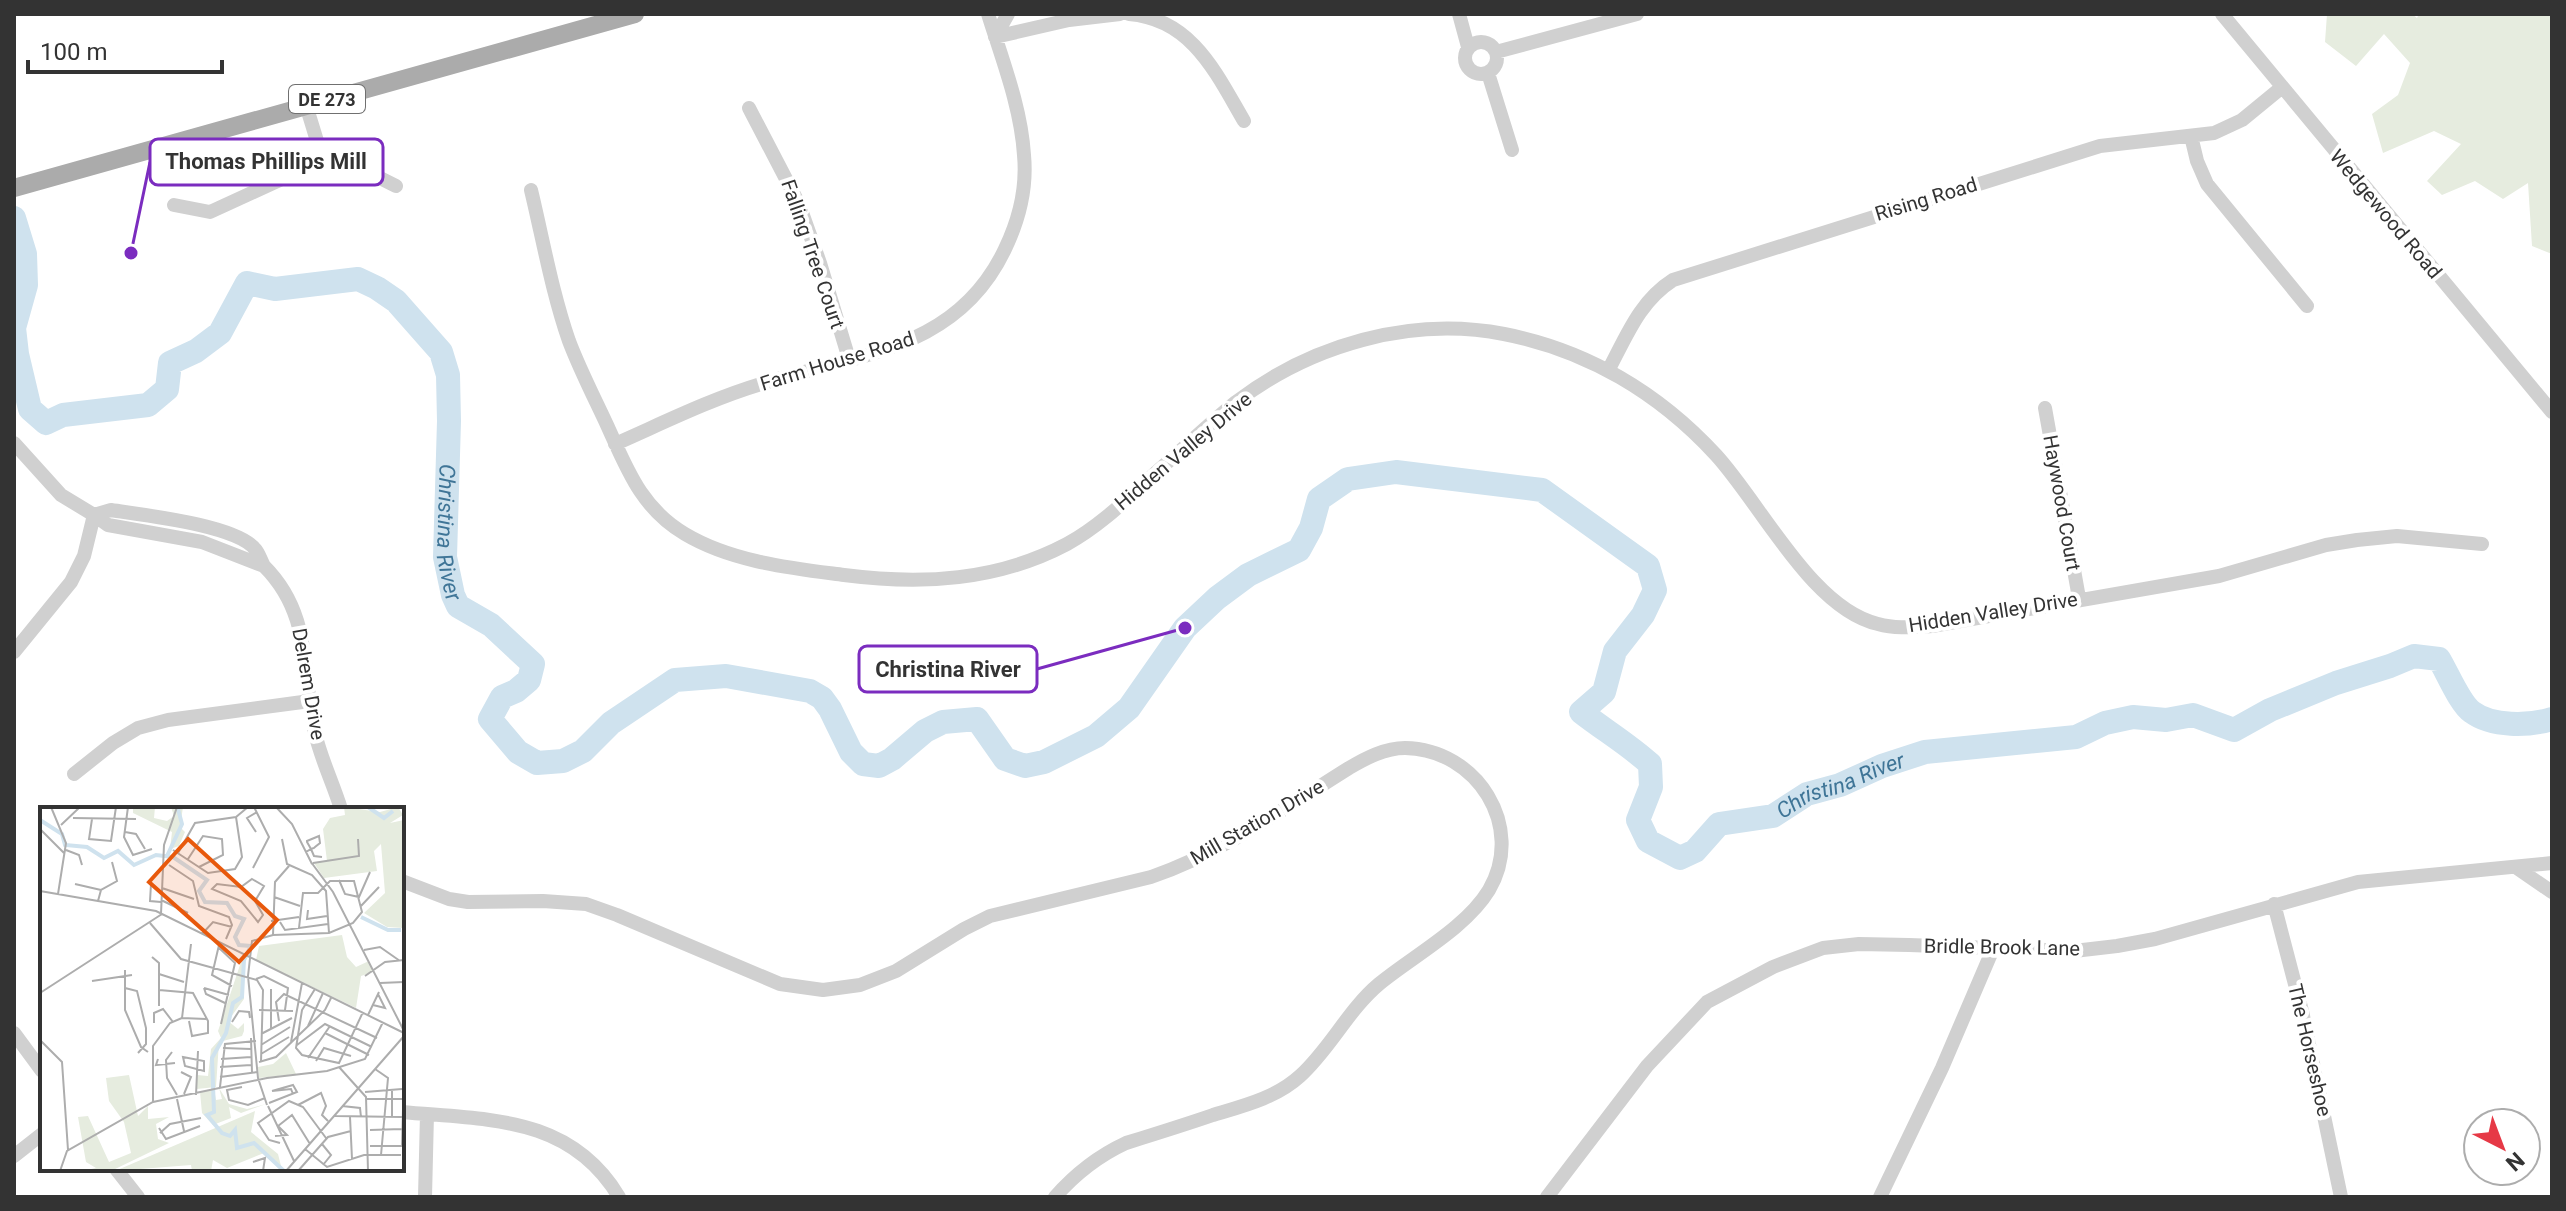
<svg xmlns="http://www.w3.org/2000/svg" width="2566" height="1211" font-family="Roboto,sans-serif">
  <rect width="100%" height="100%" fill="#fff"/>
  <path fill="#e6ecdf" d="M2327 14H2412L2417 18 2419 14H2552V254L2532 246 2528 183 2503 199 2475 181 2442 195 2427 181 2461 144 2434 131 2383 153 2372 114 2398 95 2410 63 2384 34 2356 66 2325 42Z"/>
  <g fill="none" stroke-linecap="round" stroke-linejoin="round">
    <path stroke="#cfe2ee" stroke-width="24" id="s1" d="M14 218 25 254 26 285 14 328 17 354 30 409 46 423 63 415 148 405 167 389 170 363 196 351 220 333 247 283 275 289 358 279 377 288 396 301 441 352 448 375 449 421 445 557 453 595 458 606 491 625 533 664 529 680 516 691 502 697 490 719 518 752 537 763 563 761 583 751 611 723 675 680 726 676 810 691 822 698 830 709 851 752 863 764 879 766 892 759 925 731 943 722 977 719 1005 759 1025 766 1044 762 1096 736 1129 708 1185 628 1217 598 1248 575 1299 550 1311 528 1319 499 1348 479 1396 472 1542 490 1648 566 1655 590 1643 615 1615 651 1604 692 1581 712C1604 730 1628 744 1650 764L1651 787 1638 820 1648 841 1680 858 1695 851 1719 824 1773 816 1807 794 1840 785 1882 766 1925 752 2076 737 2105 723 2133 717 2166 720 2193 715 2234 730 2270 710 2336 683 2390 666 2414 656 2439 659C2447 672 2460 704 2472 712 2492 727 2529 726 2552 719"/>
    <path stroke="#d0d0d0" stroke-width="14" d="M1129 14C1192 19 1216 73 1244 121
      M1459 14 1468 47
      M2222 14 2552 412
      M995 37 1069 20 1120 14
      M995 37 1008 14
      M1465 58a16 16 0 1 1 32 0a16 16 0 1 1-32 0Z
      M1496 52 1637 14
      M1488 73 1512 150
      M749 108 799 204 820 263 849 359
      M2191 136 2197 161 2207 184 2307 306
      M321 154 346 161 396 186
      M531 190C543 240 552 292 569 341 580 370 594 397 607 425 627 469 641 508 685 534 732 562 791 568 844 575 922 585 997 581 1067 544 1102 525 1131 495 1160 469 1185 447 1210 423 1236 402 1311 345 1410 316 1504 334 1587 350 1659 393 1716 455 1761 504 1812 609 1878 624 1896 629 1914 627 1932 626L2219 576 2326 545 2357 540 2397 536 2482 544
      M174 205 210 212 306 168 321 154 306 105
      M1609 369C1627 335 1640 301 1673 280L2100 146 2214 133 2242 120 2281 88
      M2045 408 2079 598
      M14 443 61 495 94 515 84 556 71 582 14 652
      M615 444C663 423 711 399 761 384 857 354 957 351 1005 249 1019 220 1027 187 1024 155 1021 107 1002 59 988 14
      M111 510C143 515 236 525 255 549 259 553 261 561 264 566L202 542 108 525 94 515Z
      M264 566C313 615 301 671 315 733 321 759 333 783 341 809
      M74 774 113 743 138 728 168 720 310 701
      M2517 868 2552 892
      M402 881 449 899 468 902 543 901 586 904 617 915 780 984 823 990 860 985 896 971 964 929 990 916 1151 877C1223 852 1285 808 1349 768 1366 758 1385 748 1405 748 1477 749 1526 827 1489 890 1466 928 1413 956 1379 984 1348 1010 1330 1049 1300 1076 1276 1098 1243 1106 1213 1115 1184 1125 1155 1134 1126 1143 1098 1156 1076 1173 1055 1197
      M2274 904 2302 1011 2341 1197
      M14 1033 42 1071
      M402 1112C487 1120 570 1115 619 1197
      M14 1156 42 1134
      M116 1169 138 1197
      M425 1197 427 1114
      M1547 1197 1647 1066 1707 1002 1773 967 1823 948 1859 944 1909 945 2074 951 2117 946 2155 939 2358 882 2552 863
      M1880 1197 1942 1068 1993 949"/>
    <path stroke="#ababab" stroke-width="18" d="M14 188 635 14"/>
  </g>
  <g text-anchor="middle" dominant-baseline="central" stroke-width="8" stroke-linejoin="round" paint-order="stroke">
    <rect fill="#fff" stroke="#707070" stroke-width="2" x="289" y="85" width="76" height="28" rx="6"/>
    <g font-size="18" font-weight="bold" fill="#333">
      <text x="327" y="99">DE 273</text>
    </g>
    <g font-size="20" fill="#333" stroke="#fff">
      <text transform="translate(1926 199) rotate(-17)">Rising Road</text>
      <text transform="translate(2386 214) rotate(50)">Wedgewood Road</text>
      <text transform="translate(813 254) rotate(71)">Falling Tree Court</text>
      <text transform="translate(837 361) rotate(-17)">Farm House Road</text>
      <text transform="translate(1183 451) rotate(-40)">Hidden Valley Drive</text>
      <text transform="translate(2062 503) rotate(80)">Haywood Court</text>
      <text transform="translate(1993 612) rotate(-9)">Hidden Valley Drive</text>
      <text transform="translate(309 684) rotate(80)">Delrem Drive</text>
      <text transform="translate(1257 822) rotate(-30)">Mill Station Drive</text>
      <text transform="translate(2002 947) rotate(1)">Bridle Brook Lane</text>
      <text transform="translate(2310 1050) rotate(77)">The Horseshoe</text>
    </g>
    <g font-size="22" font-style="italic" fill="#3f7597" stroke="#fff">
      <text stroke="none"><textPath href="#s1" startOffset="894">Christina River</textPath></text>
      <text stroke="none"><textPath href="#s1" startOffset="3128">Christina River</textPath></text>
    </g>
  </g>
  <g transform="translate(40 807)">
    <rect width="364" height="364" fill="#fff"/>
    <path d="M93 0H115L114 11 127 14 134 9 131 0H143L140 20 145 25 139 39 130 42 132 25 93 6ZM304 0 340 5 358 0 363 8 350 16 364 13 363 121 347 120 324 106 345 86 341 37 334 44 337 64 284 71 274 56 287 54 283 22 290 11 305 8ZM302 128 307 150 316 160 329 154 333 165 321 169 316 201 216 153 219 139ZM203 149 204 192 188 214 198 222 204 216V224L202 229 179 235 176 280 157 282V268L168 269 171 242 181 231 178 224ZM246 246 256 267 219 271 218 260 233 257ZM89 268 98 309 108 299V312L129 310 116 317 118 332 129 336 71 364H41L56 361 46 355 38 310 48 309 69 355 91 346 84 315 69 294 66 271ZM179 281 189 297 207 302 226 297 201 306 189 300 191 311 173 318 162 306 160 285 174 282 176 293 182 292ZM215 304 211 325 238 347 242 363 224 346 187 361 173 353 171 364H152L151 358 75 364Z" fill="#e6ecdf"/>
    <path fill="none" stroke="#cfe2ee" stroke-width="4" d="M328 0 344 11 353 4M0 13 22 27 25 38 47 40 64 51 78 44 94 58 116 48 133 50 167 73 159 84 165 95 187 96 195 109 204 112 195 130 199 138 211 139 204 153 202 190 193 196 186 226 172 251 174 305 167 308 182 326 190 329 195 323 197 341 214 336 244 364M127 49 142 17 138 2M321 110 348 123H361"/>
    <path fill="none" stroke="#adadad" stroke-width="2" d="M11 0 26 36 18 87M88 0 84 30 93 48 112 42M236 0 252 17 272 57M33 11 96 12M52 12 49 32 71 34 76 0M21 18 40 0M0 22 25 47M85 25 96 27 105 42M216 25 207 11 217 5M242 32 247 57 272 68 286 84 289 126M26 43 39 48 42 58M133 43 168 66 195 62 202 50 196 10M266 45 271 42 274 41 275 40 280 36 279 29 267 34V35L271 42 274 49 282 50M138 46 155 16 196 10 208 0M148 52 163 29 182 32 183 48 159 60M271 55 293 85 364 224M273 56 319 49 318 32M129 58 153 74 159 99 189 110 192 118 186 132M213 61 229 30 214 0M212 72 224 79 215 94 223 108 218 115 201 94 172 82 177 77 201 80ZM299 73 305 87 319 90 330 65M35 77 61 83M111 77 110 94 121 95M122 81 154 92M0 84 116 104 364 226M234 90 260 99M121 93 148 106M58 94 61 83 77 74 72 55M320 100 339 80M268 103 267 112 287 109M121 107 124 38 137 0M231 114 259 110M240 115 245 123 288 117M110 116 141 152 217 173 223 183 221 255M162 127 173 115 192 120M233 128 289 126 313 116 322 105 314 74H290L278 86H263L259 121M233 128 235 75 249 59M179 138 172 168 192 179M178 140 195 156 181 217M324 143 340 140 360 154M112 150 119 156V199M85 163V203L101 240 108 245M119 167 144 175M325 169 345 155 364 153M216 172 224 169 248 181 245 203M52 174 92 168M340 176 364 175M85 181 97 184 106 221V237L98 246M164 181 166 187 185 196M164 181 189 188M275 182 262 203 256 241 262 248 299 256 323 205M119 183 153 186 168 214V226L152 229 149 214M0 186 122 107M333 198 345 201 338 187M219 203 253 204M328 208 339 185M142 211 166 212M239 214 236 195 244 187 337 231M192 215 199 204 209 205 210 211M114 216V206L123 202 133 215M268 219 283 186M231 221V182M285 226 329 248M221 227 252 211M211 231 212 266M0 233 22 255 28 343M251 235 262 176M221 238 250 220M257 238 285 217 332 240M183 241 211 242M132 245 126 253 127 271 137 288M221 247 249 230M143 250 164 254V264L145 259ZM268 251 290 219M118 252 116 258 135 256M181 252 211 250M276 254 284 241 311 249M219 255 236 250 285 203 291 191M180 260 211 258M299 260 326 290 328 364M335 262 348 271 341 348M141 265 151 270 144 287M180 270 217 265M180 280 185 237 216 234M202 280 187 283 189 293 208 298 225 291M352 282V310M232 284 251 282 253 287M325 285 362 282M156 288 158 244M137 292 144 324M327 292H362M113 295V239L130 216 142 211 151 137M229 296 257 285 253 278 232 284M227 298 218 271 208 169 212 134 233 128M258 298 281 286 286 299 282 308 288 314M228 299 254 354M302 299 320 301 321 310M295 309 362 310M310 310 312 352M119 321 126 332 160 319M330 323 362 322M120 326 130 317 161 311M235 329 247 328 238 319 252 308 270 337M240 336 229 333 218 316 249 294 263 300 286 331M282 337 291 348 283 358M330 339H362M362 339 364 266M265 342 287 360 324 348H361M213 355 225 351 223 364M20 364 27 344 113 295 227 271 287 264 325 252 343 215M114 364 150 363M246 364 364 229M258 364 288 330 311 324"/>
    <path fill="#e8590c" fill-opacity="0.15" stroke="#e8590c" stroke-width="4" d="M148 32 237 113 199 155 109 75Z"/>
    <rect width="364" height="364" fill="none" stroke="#333" stroke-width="4"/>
  </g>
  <path fill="none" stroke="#7b2cbf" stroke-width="3" d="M131 253L150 162M1185 628L1037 669"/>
  <g fill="#7b2cbf" stroke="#fff" stroke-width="3">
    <circle cx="131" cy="253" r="8"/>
    <circle cx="1185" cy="628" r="8"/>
  </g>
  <g fill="#fff" stroke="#7b2cbf" stroke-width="3">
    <rect x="150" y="139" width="233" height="46" rx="8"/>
    <rect x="859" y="646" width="178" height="46" rx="8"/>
  </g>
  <g font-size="22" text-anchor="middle" font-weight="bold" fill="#333">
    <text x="266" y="169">Thomas Phillips Mill</text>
    <text x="948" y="677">Christina River</text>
  </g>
  <rect width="2566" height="1211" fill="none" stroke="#333333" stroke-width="32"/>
  <g transform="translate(2502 1147) rotate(138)"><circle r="38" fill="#ffffff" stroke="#adadad" stroke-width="2"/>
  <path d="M0-6L14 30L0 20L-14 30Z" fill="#e63946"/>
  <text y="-12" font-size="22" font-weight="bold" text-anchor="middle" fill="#333333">N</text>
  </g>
  <path d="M28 60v12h194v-12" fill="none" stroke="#333333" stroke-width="4"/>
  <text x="40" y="60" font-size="24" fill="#333333" stroke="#ffffff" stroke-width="6" paint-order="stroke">100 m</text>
</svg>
